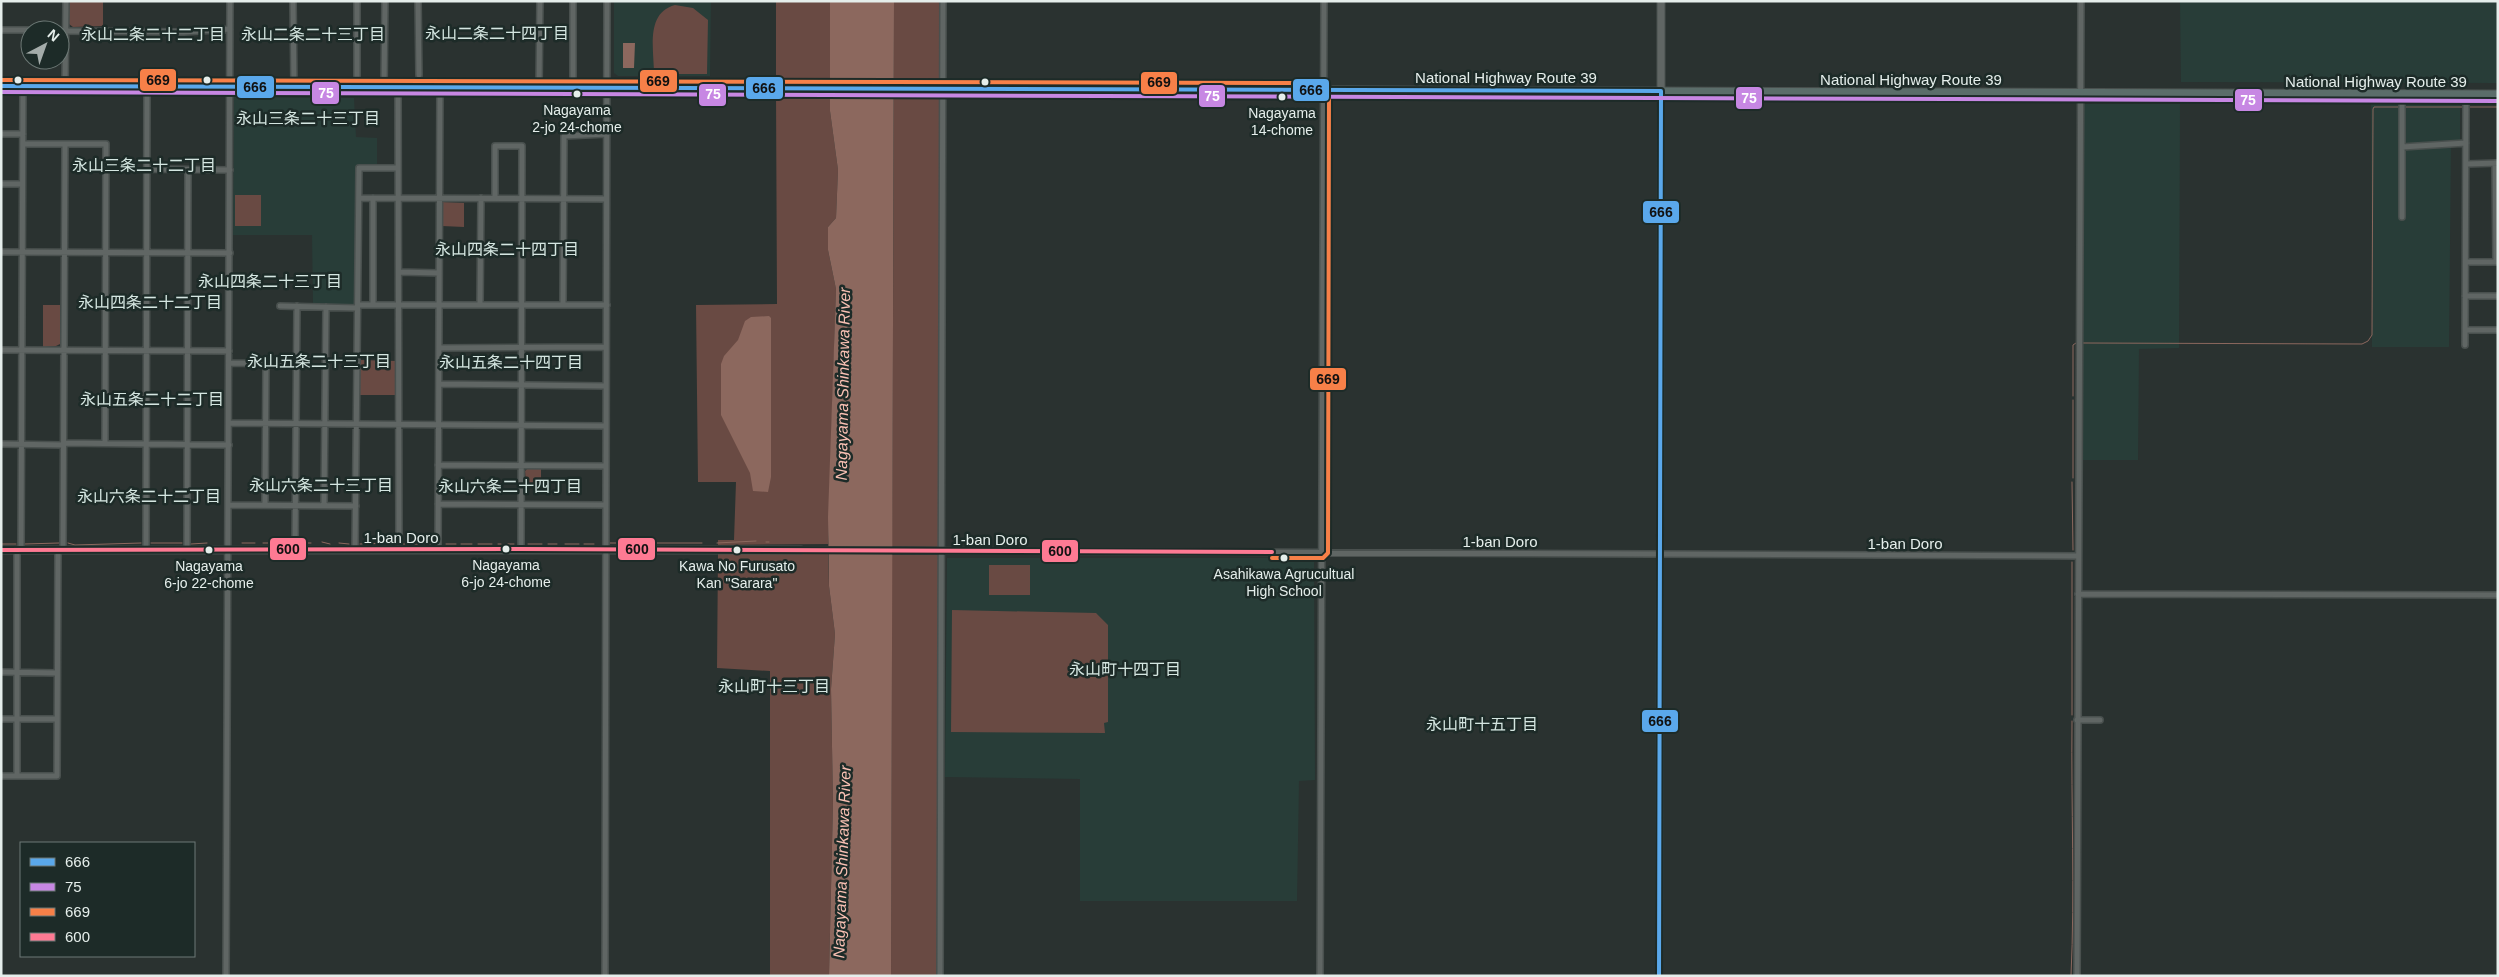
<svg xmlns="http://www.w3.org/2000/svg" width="2499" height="977" font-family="Helvetica,'Noto Sans JP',sans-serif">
  <rect width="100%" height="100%" fill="#2a3230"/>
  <path fill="#283d38" d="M614 1H711L710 76H618L614 73Z
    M2180 1H2498V83L2181 82Z
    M234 97 354 98 356 137 377 138V166H356L355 304H313L312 235H233Z
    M2371 103 2460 105V143H2451L2449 347H2372Z
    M2083 104H2180L2179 348 2139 349 2138 460H2081Z
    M947 558H1314L1315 780 1299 781 1297 901H1080V779L945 777Z"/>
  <path fill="#694a43" d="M69 1H103V26L73 27 69 24Z
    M776 1H830V82L776 83Z
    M894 1H942V85L894 83Z
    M675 5 693 8 708 20 707 74H654C654 50 645 13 675 5Z
    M894 91 942 93V547L892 546Z
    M776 92 830 93V111L838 170 836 218 828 227V250L836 289 828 544 718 545V540H734L736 482H698L696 305 777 304Z
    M235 195H261V226H235Z
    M442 202 464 203V227L442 226Z
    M43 305H60V344L56 346 43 347Z
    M360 360 396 361V395H360Z
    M528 468 541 469V485L526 484 525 471Z
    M718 554H828L829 586 835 634 831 689 833 802 829 976H770V671L717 668Z
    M892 555H942L938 760 939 976H891Z
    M989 565H1030V595H989Z
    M952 610 1096 613 1108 625V722L1104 723 1105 733 951 732Z"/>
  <path fill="#8c685e" d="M830 1H894L891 976H829L833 802 831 689 835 634 829 586 828 517 836 289 828 250V227L836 218 838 170 830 111Z
    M623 43H635L634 68H623Z
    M769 316 771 318V477L768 492 753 491 750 473 721 415V364L724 356 738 340 745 321 751 317Z"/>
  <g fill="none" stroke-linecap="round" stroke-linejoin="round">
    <path stroke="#8c685e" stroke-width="1" d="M2403 107H2464
      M2468 107H2498
      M2083 343 2362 344 2368 341 2372 335 2373 109 2374 107H2399
      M2073 396V345L2076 343
      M2073 478V400
      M2072 482 2073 550
      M322 542 330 544
      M766 542H769
      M68 543 75 545 141 543
      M151 543H182
      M242 543H255
      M263 543H278
      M284 543H290
      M299 543H311
      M339 543 349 544
      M610 543H702
      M717 543 756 541
      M1 544H16
      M25 544 59 543
      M191 544 207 543
      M360 544 394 543
      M403 544H430
      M446 544H456
      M461 544H472
      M478 544H492
      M498 544H501
      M508 544H514
      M528 544H542
      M548 544H557
      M565 544H579
      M584 544H594
      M2072 562V715
      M2071 976C2075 891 2071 806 2072 721"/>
    <defs>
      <path id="minor" d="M293 1 294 87
        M418 1 419 75
        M1 30H30
        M60 31 184 32 230 29
        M65 86 66 1
        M357 87V1
        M384 87 385 1
        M398 87 399 549
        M539 87 540 1
        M573 87V1
        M1 134H23
        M23 144H106L105 443
        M2402 147 2466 143
        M2495 163 2496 262
        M2466 164 2498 163
        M148 169 230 170
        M1 184H22
        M359 198 606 199
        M373 198V305
        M495 198V146H522L521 549
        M2402 217V95
        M1 252 230 253
        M2466 262H2497
        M399 272 439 273
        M2465 296H2498
        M358 305H607
        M480 305 481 198
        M563 305 564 136 607 134
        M280 306 357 308
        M2465 330H2498
        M2465 345 2466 95
        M439 348 606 347
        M1 350 229 351
        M229 363 295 364
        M439 384 606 386
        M229 423 606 426
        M64 443 229 445
        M1 444 64 445
        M438 465 606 466
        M438 504 605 505
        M228 505 356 506
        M265 505 266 364
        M324 505 326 307
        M187 549 188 170
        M295 549 297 306
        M355 549 359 168H398
        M438 549 440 87
        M17 550V776
        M21 550 23 86
        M63 550 65 144
        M146 550 147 86
        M801 550 2078 556
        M2078 594 2498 595
        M1 672 57 673
        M1 719H57
        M2077 720H2100
        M1 776H57L58 550
        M226 976 230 1
        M605 976 607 1
        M940 976 943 1
        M1320 976 1324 1
        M1659 976 1661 91
        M2077 976 2081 1"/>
      <path id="tertiary" d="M1 550H801"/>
      <path id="secondary" d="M1661 91V1"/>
      <path id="trunk" d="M1 86 2498 95"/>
    </defs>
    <use href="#minor" stroke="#49504e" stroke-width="8"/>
    <use href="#tertiary" stroke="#49504e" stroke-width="9"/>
    <use href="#secondary" stroke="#49504e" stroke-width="9"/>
    <use href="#trunk" stroke="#49504e" stroke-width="11"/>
    <use href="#minor" stroke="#606664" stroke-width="5"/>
    <use href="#tertiary" stroke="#606664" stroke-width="6"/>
    <use href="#secondary" stroke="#606664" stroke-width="7"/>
    <use href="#trunk" stroke="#5b6d6a" stroke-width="9"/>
    <defs>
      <path id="bus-1" d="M1 86 1661 91 1659 976"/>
      <path id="bus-2" d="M1 92 2498 101"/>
      <path id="bus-3" d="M1 80 1325 83 1329 89 1328 553 1323 558H1272"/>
      <path id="bus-4" d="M1 550 521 549 1272 552"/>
    </defs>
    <use href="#bus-1" stroke="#1d2b28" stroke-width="8"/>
    <use href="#bus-2" stroke="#1d2b28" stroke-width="8"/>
    <use href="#bus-3" stroke="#1d2b28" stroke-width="8"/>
    <use href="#bus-4" stroke="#1d2b28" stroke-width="8"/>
    <use href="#bus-1" stroke="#5aa8eb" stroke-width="4"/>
    <use href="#bus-2" stroke="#c787e3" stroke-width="4"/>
    <use href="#bus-3" stroke="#f78048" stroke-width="4"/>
    <use href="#bus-4" stroke="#fe7a93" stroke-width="4"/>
  </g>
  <g fill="#e5eeeb" stroke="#1d2b28" stroke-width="2">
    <circle cx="18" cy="80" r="4.5"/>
    <circle cx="207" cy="80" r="4.5"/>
    <circle cx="985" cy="82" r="4.5"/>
    <circle cx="577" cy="94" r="4.5"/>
    <circle cx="1282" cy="97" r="4.5"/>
    <circle cx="506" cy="549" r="4.5"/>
    <circle cx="209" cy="550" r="4.5"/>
    <circle cx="737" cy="550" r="4.5"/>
    <circle cx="1284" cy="558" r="4.5"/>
  </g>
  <g text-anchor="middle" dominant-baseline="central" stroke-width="5" stroke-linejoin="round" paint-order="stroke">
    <g font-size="14" fill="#e5eeeb" stroke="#1d2b28">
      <text x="577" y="110">Nagayama<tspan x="577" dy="17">2-jo 24-chome</tspan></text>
      <text x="1282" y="113">Nagayama<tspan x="1282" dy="17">14-chome</tspan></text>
      <text x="506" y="565">Nagayama<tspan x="506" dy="17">6-jo 24-chome</tspan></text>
      <text x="209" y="566">Nagayama<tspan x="209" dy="17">6-jo 22-chome</tspan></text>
      <text x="737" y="566">Kawa No Furusato<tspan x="737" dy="17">Kan "Sarara"</tspan></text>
      <text x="1284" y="574">Asahikawa Agrucultual<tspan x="1284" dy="17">High School</tspan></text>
    </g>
    <g font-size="15" fill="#e5eeeb" stroke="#1d2b28">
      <text x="1506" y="77">National Highway Route 39</text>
      <text x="1911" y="79">National Highway Route 39</text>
      <text x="2376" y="81">National Highway Route 39</text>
      <text x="401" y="537">1-ban Doro</text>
      <text x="990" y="539">1-ban Doro</text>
      <text x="1500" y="541">1-ban Doro</text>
      <text x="1905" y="543">1-ban Doro</text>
    </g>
    <g font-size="16" fill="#d5e6e1" stroke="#1d2b28">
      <text x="497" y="33">永山二条二十四丁目</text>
      <text x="153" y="34">永山二条二十二丁目</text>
      <text x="313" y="34">永山二条二十三丁目</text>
      <text x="308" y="118">永山三条二十三丁目</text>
      <text x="144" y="165">永山三条二十二丁目</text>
      <text x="507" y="249">永山四条二十四丁目</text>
      <text x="270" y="281">永山四条二十三丁目</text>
      <text x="150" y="302">永山四条二十二丁目</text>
      <text x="319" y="361">永山五条二十三丁目</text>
      <text x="511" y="362">永山五条二十四丁目</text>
      <text x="152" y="399">永山五条二十二丁目</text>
      <text x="321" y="485">永山六条二十三丁目</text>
      <text x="510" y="486">永山六条二十四丁目</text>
      <text x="149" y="496">永山六条二十二丁目</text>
      <text x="1125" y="669">永山町十四丁目</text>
      <text x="774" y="686">永山町十三丁目</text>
      <text x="1482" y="724">永山町十五丁目</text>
    </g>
    <g font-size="16" font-style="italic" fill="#f9c0b3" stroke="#1d2b28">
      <text transform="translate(843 384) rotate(-89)">Nagayama Shinkawa River</text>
      <text transform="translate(842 862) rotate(-88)">Nagayama Shinkawa River</text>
    </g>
  </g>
  <g stroke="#1d2b28" stroke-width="2">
    <rect x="139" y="68" width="38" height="24" rx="5" fill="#f78048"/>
    <rect x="639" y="69" width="39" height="24" rx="5" fill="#f78048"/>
    <rect x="1140" y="71" width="38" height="24" rx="5" fill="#f78048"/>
    <rect x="236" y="75" width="39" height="24" rx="5" fill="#5aa8eb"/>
    <rect x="745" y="76" width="39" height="24" rx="5" fill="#5aa8eb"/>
    <rect x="1292" y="78" width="38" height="24" rx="5" fill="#5aa8eb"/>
    <rect x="311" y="81" width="29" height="24" rx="5" fill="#c787e3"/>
    <rect x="698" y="83" width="29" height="24" rx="5" fill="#c787e3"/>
    <rect x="1198" y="84" width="28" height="24" rx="5" fill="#c787e3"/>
    <rect x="1735" y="86" width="28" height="24" rx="5" fill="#c787e3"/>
    <rect x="2234" y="88" width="29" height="24" rx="5" fill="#c787e3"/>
    <rect x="1642" y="200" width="38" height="24" rx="5" fill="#5aa8eb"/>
    <rect x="1309" y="367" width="38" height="24" rx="5" fill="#f78048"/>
    <rect x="269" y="537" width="38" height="24" rx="5" fill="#fe7a93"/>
    <rect x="617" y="537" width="39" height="24" rx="5" fill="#fe7a93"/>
    <rect x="1041" y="539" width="38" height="24" rx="5" fill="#fe7a93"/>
    <rect x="1641" y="709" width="38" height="24" rx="5" fill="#5aa8eb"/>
  </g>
  <g font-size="14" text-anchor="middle" font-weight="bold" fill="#fff">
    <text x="326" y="98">75</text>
    <text x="713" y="99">75</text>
    <text x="1212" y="101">75</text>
    <text x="1749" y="103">75</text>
    <text x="2248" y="105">75</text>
  </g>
  <g font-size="14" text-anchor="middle" font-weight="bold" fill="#111">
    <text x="158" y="85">669</text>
    <text x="658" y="86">669</text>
    <text x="1159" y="87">669</text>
    <text x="255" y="92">666</text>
    <text x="764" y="93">666</text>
    <text x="1311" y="95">666</text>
    <text x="1661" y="217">666</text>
    <text x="1328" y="384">669</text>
    <text x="288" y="554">600</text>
    <text x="637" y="554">600</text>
    <text x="1060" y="556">600</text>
    <text x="1660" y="726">666</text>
  </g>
  <rect width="2499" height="977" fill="none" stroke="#e5eeeb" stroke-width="5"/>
  <rect x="20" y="842" width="175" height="115" fill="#1d2b28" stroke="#6d7976"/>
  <rect x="30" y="858" width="25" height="8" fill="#5aa8eb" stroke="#6d7976"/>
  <text x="65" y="867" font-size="15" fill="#e5eeeb">666</text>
  <rect x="30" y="883" width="25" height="8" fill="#c787e3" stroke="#6d7976"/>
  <text x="65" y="892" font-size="15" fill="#e5eeeb">75</text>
  <rect x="30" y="908" width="25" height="8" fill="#f78048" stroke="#6d7976"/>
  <text x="65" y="917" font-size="15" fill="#e5eeeb">669</text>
  <rect x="30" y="933" width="25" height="8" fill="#fe7a93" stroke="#6d7976"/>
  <text x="65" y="942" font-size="15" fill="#e5eeeb">600</text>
  <g transform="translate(45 45) rotate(41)"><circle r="24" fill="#1d2b28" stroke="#6d7976"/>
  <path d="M0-4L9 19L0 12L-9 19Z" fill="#a4acaa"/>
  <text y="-8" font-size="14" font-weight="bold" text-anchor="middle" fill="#e5eeeb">N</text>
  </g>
</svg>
